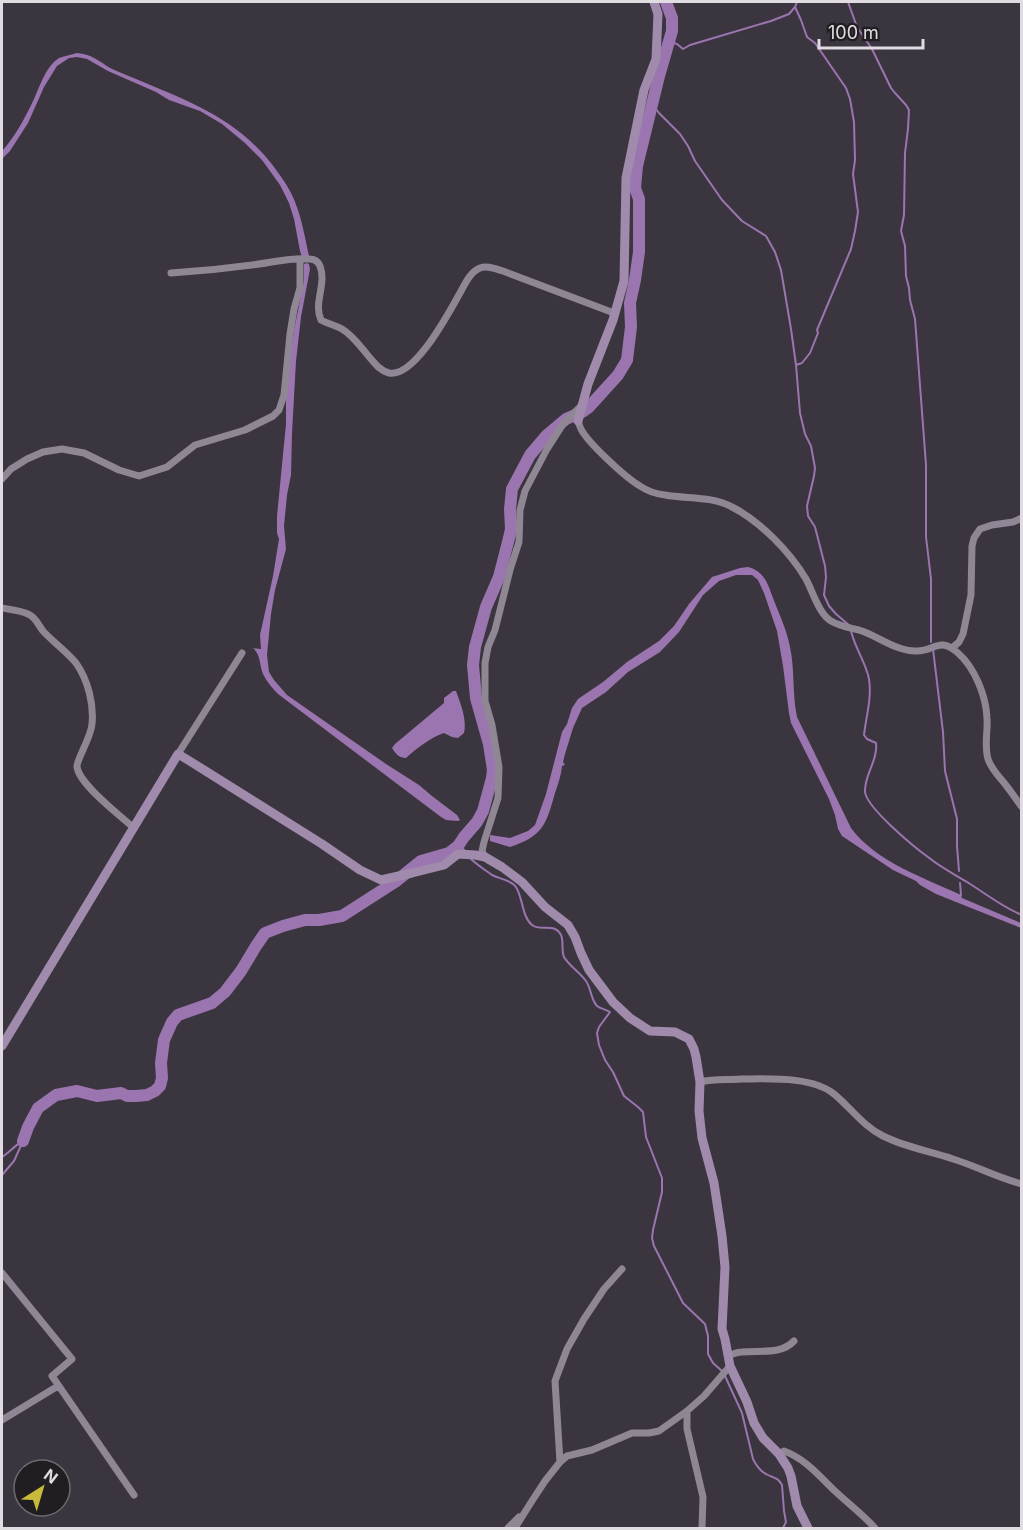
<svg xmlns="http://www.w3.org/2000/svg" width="1023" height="1530" font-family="Inter,sans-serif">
  <rect width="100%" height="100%" fill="#3b353f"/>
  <path fill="#9b75af" d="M77 53C91 54 99 61 110 68 118 72 127 75 136 79 188 101 234 117 271 163 280 175 290 188 295 202 302 219 305 238 309 256L302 257 300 251 294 219 289 203 280 185 262 160 245 143 222 124 200 111 169 100 156 92 108 71 87 59 77 57 69 58 57 66 44 87 28 123 10 151 2 159V151C15 137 26 116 34 99 40 86 46 66 59 58 64 56 71 55 77 53Z
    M307 263 309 264 310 269 301 317 296 361 292 433 291 475 287 495 284 526 286 549 275 590 271 614 267 655 269 672 274 680 287 695 386 764 419 785 432 796 457 815 460 820 458 821 446 820 441 817 278 694C272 688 267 682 263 674 259 664 261 655 253 648L261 649 260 635 273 576 279 539 277 533V516L286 424V394L294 330 304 281V264Z
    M748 567C764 571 768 584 773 598 779 614 787 630 790 647 795 670 792 694 797 717L851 828C876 862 925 878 961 895L962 898 1021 923V928L936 894 920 885 916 881 893 870 842 836 838 829 835 815 829 799 791 723 789 713 783 666 777 631 764 593 758 580 752 575H736L719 581 703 595 679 632 660 652 628 672 606 692 582 708 573 728 565 754 563 762 565 765 562 766C561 776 558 784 555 793 546 825 543 836 510 847L490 841V835L510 838 528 831 535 825 546 794 562 732 567 724 572 708 578 699 603 682 627 662 659 641 674 626 689 604 712 577 740 568Z
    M453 691H456C461 705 467 719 464 733L458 738 452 737 444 733C430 738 417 748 406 758 399 758 395 753 392 748L395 744 444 703V698Z"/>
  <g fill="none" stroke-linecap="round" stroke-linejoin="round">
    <path stroke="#9b75af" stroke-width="2" d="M848 2 857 27 872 49 891 88 895 93 906 105 909 110 908 129 905 153 904 215 901 231 905 246 906 276 909 288 910 300 915 319 926 465V537L931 579V642
      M795 7 801 20 807 37 815 43 846 88 850 99 854 122 855 160 853 174 858 212 855 231 851 249 817 330 818 333 810 353 802 363 796 365
      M669 42 677 44 683 49 690 45 771 21 789 14 795 7 797 2
      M653 105 659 113 680 134 688 146 695 161 722 200 742 221 766 236 775 252 781 270 791 329 796 365 800 413 805 434 811 446 815 468 814 476 807 506 808 516 815 527 825 566 826 577 824 595 829 606 836 614 850 626
      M851 631C855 648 866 663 869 679 872 698 866 717 864 735L867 739 876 743C878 761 864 775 865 792 867 808 914 847 928 857 940 867 954 874 967 882 985 893 1002 907 1022 915
      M933 649 943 732 945 771 957 819V846L959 871
      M464 837 462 848 465 851
      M470 858C477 865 484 869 492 875 500 879 511 880 516 887 523 898 522 917 532 925 541 932 554 922 561 935 564 941 561 950 564 957 569 966 580 972 586 981 591 988 591 1000 597 1006 601 1009 605 1009 610 1012L599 1027 597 1033 599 1045 605 1060 613 1072 624 1096 638 1107 643 1112 646 1137 662 1178V1192L653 1230 652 1238 654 1246 683 1303 705 1324 708 1336V1354L713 1363 722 1371
      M960 883 961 895
      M2 1157C10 1152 15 1145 23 1141
      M2 1175 14 1161 23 1141
      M725 1376 742 1413 753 1459C756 1465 760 1471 766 1474 773 1478 778 1477 782 1485L784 1511 786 1522 783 1528"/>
    <path stroke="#9b75af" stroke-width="12" d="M23 1141 28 1127 38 1108 56 1095 77 1091 97 1096 121 1093 127 1096H136L147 1095 155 1091 160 1086 162 1078 161 1063 164 1040 172 1022 178 1015 212 1003 225 992 241 971 256 946 265 933 283 926 305 920H319L342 916 395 882 421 861 449 853 458 846 464 837 477 822 483 811 492 778 493 770 489 744 476 698 473 665 475 647 486 607 499 577 509 538 511 529 510 509 512 489 530 455 547 435 566 419 582 412 589 407 618 375 627 360 631 327 630 303 635 280 639 252V199L635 188 637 166 659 76 672 31V18L666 2"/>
    <path stroke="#8f8894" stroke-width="7" d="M171 273C201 271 230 268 259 264 275 262 293 257 309 259 314 259 318 261 320 266 327 284 313 303 321 320 328 324 335 325 342 329 354 336 362 349 371 359 376 365 381 371 389 373 415 378 449 312 460 293 465 284 470 272 480 268 487 265 496 269 503 271L614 313
      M578 421C579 424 580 427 581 429 588 443 626 478 640 486 647 491 657 494 665 495 688 499 712 496 732 507 760 521 790 552 806 579 813 592 819 614 831 621 841 627 852 628 862 631 879 637 898 652 917 651 935 651 939 636 958 653 975 668 986 696 987 718 988 732 984 745 988 759 992 771 1001 778 1008 788 1013 794 1017 801 1022 807
      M2 479 11 469 27 459 43 452 62 449 84 453 119 470 139 476 167 467 195 445 245 430 273 416 279 410 284 395 290 334 294 309 300 288V259
      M2 608C8 609 22 611 28 614 36 617 38 625 43 631 53 642 66 651 76 663 88 680 94 704 92 724 91 738 76 760 77 767 79 784 120 816 133 827
      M952 648 959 642 963 634 971 595 972 546 974 538 980 529 992 525 1013 522 1022 518
      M178 754 242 653
      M485 857 482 851 484 842 498 798 499 767 492 725 485 701V663L488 647 495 630 510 570 519 542 520 510 525 491 547 449 563 424 582 405
      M700 1082C713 1079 727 1080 741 1079 768 1079 812 1076 834 1094 851 1108 863 1126 883 1136 905 1147 929 1151 953 1159 976 1166 998 1178 1022 1184
      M2 1273 72 1359 52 1376 134 1495
      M728 1356C733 1354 737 1352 742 1352 760 1350 781 1355 794 1341
      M687 1411V1429L703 1497 702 1528
      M2 1420 58 1386
      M779 1454 784 1451C806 1459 820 1477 836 1492 850 1505 863 1515 875 1528
      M560 1462 555 1381 567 1349 584 1319 604 1289 622 1269
      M508 1528 519 1517
      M515 1528 530 1504 545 1481 560 1462 567 1456 592 1450 632 1433H649L659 1431 687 1411 704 1396 730 1366"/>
    <path stroke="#a08bac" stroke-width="9" d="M578 421 588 384 613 320 624 281 626 178 644 90 656 59 658 14 654 2
      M2 1046 178 754 188 760 322 844 360 870 381 880 412 873 444 865 458 854 475 855 485 857 502 867 522 882 545 907 568 925 575 937 581 953 589 970 613 1002 630 1018 650 1031 675 1032 689 1039 694 1049 696 1057 700 1082 699 1111 702 1138 714 1183 722 1236 725 1267 722 1329 725 1339 730 1366 747 1402 754 1423 763 1438 779 1454 788 1468 791 1476 797 1506 808 1528"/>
  </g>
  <rect width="1023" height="1530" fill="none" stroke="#e0dce2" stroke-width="6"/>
  <g transform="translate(42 1488) rotate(37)"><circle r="28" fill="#211e22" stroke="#6d6a6f" stroke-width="1.5"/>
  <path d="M0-4.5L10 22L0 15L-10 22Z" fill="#c8bb3b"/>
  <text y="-9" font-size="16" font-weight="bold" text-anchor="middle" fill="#e0dce2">N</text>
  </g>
  <path d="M819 39v9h104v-9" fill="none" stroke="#e0dce2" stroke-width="3"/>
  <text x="828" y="39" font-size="18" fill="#e0dce2" stroke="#211e22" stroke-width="4.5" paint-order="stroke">100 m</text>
</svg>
